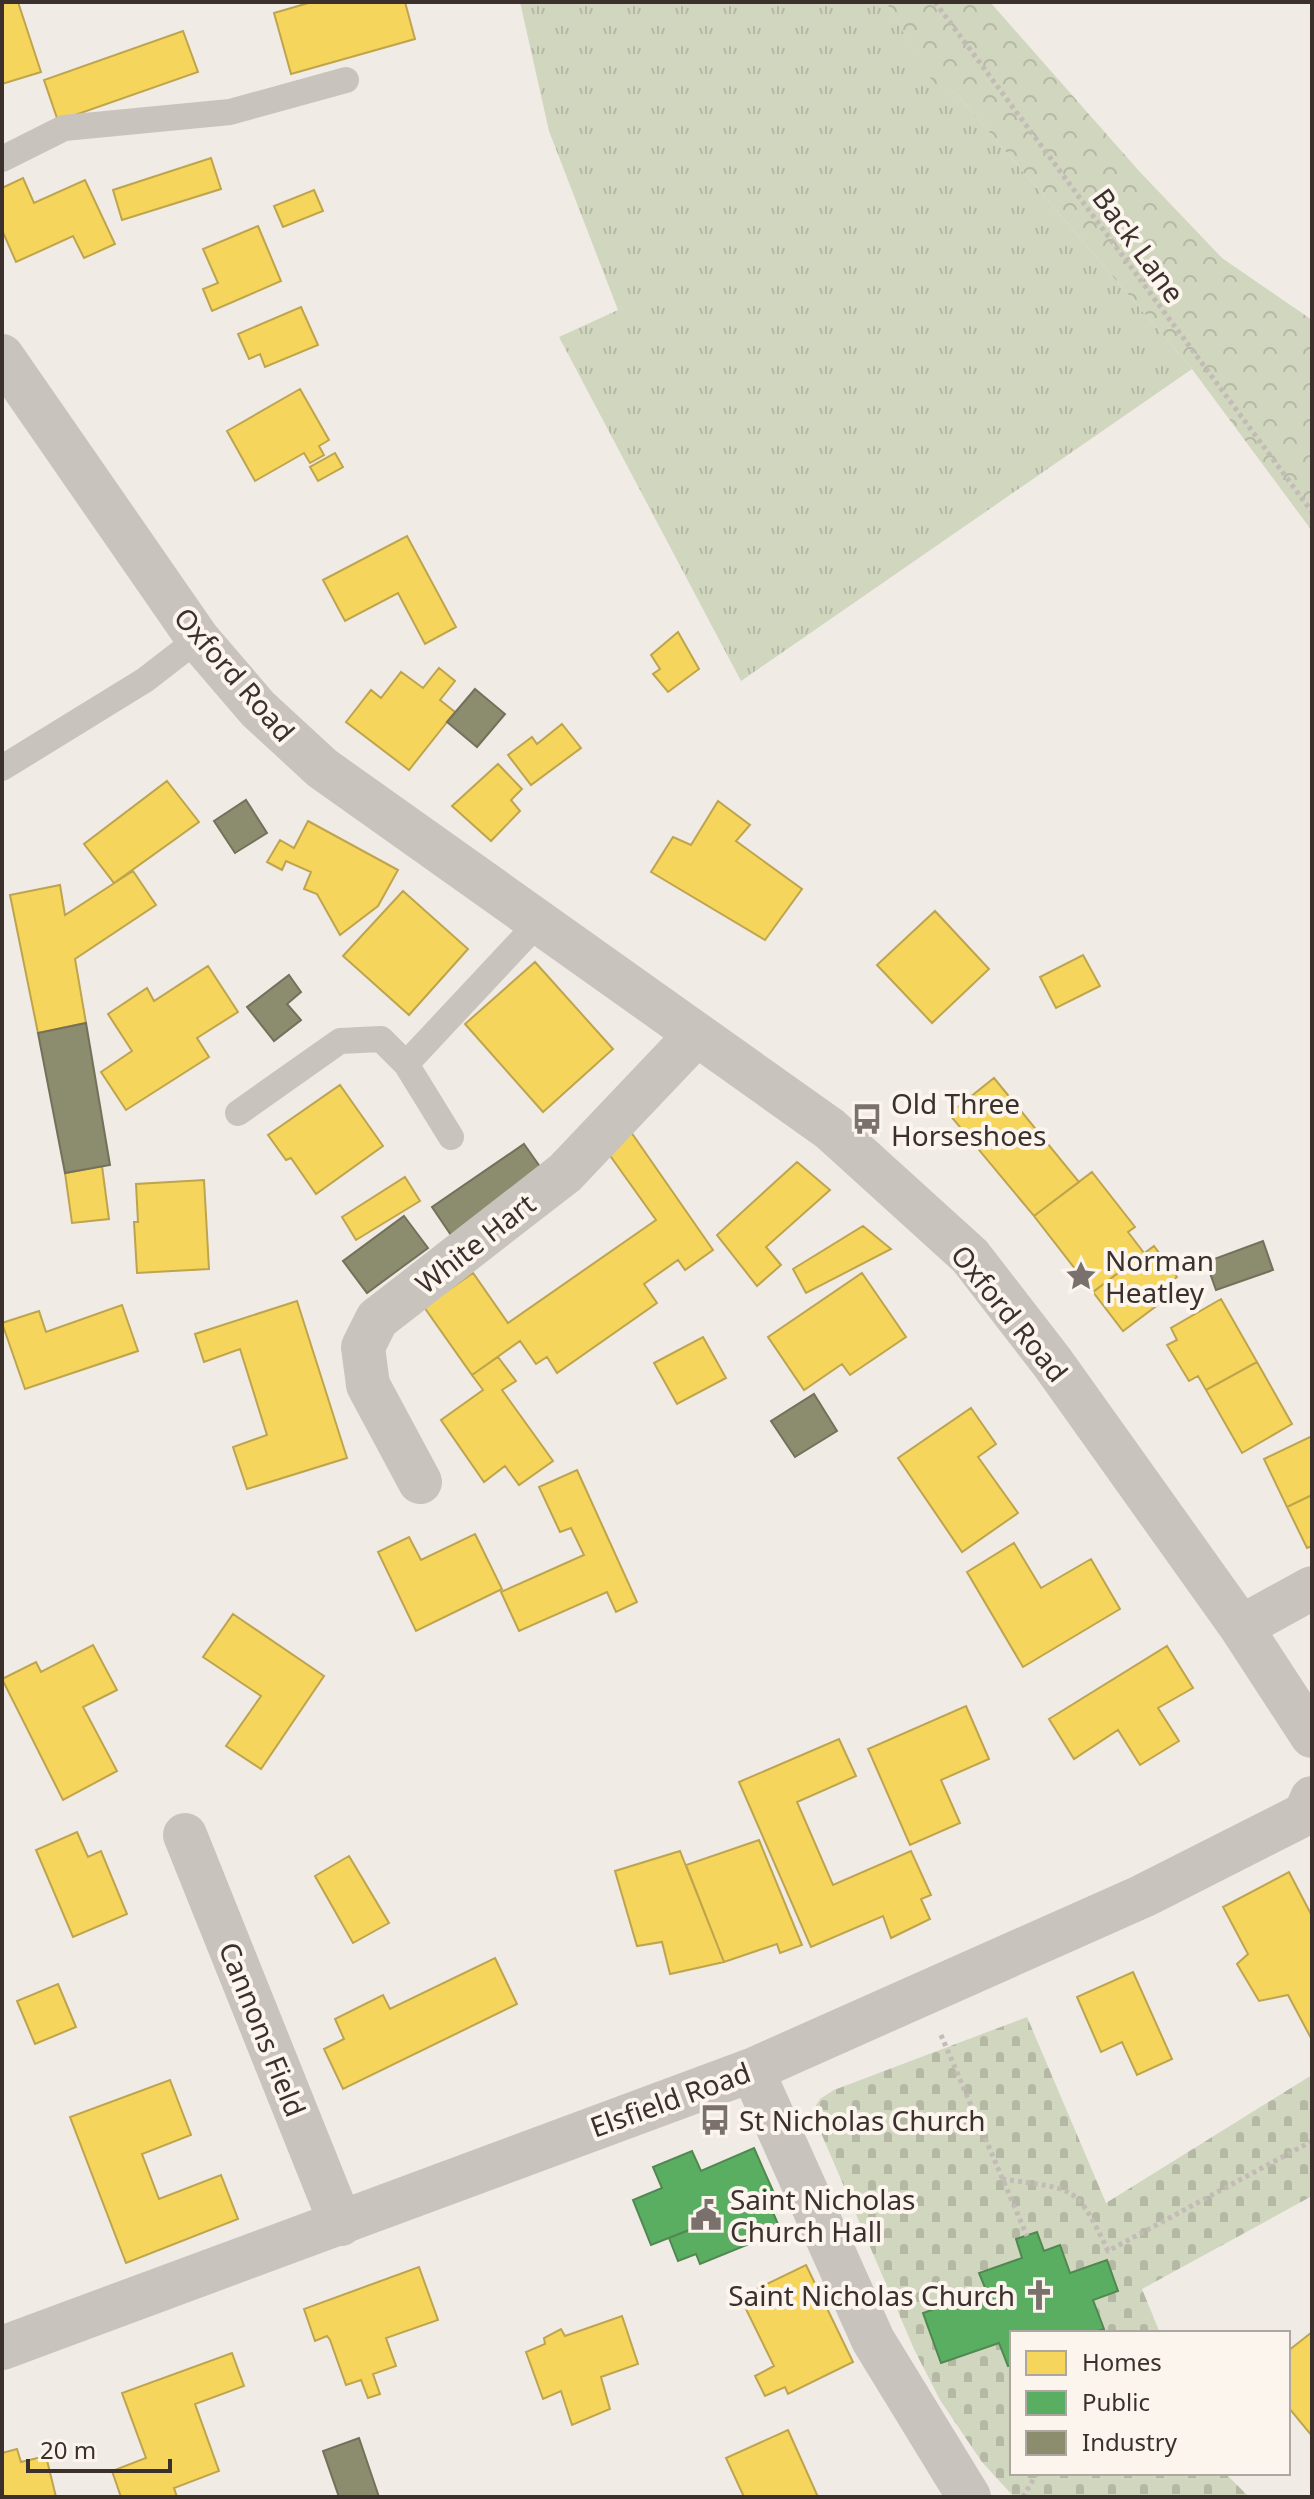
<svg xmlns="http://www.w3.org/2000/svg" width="1314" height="2499" font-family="'Noto Sans',sans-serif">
  <defs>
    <pattern id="grass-tufts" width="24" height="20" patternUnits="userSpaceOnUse" patternTransform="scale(2)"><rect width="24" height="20" fill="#d1d6bf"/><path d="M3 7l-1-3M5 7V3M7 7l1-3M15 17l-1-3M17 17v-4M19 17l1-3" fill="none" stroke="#b4b8a4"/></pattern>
    <pattern id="forest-crowns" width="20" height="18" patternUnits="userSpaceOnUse" patternTransform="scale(2)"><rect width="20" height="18" fill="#d1d6bf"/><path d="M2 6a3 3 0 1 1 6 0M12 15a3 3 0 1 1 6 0" fill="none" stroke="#b4b8a4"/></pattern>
    <pattern id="cemetery-stones" width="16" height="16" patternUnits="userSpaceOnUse" patternTransform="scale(2)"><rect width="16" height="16" fill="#d1d6bf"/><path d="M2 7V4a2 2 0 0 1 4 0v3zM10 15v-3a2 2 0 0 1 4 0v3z" fill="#b4b8a4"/></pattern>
  </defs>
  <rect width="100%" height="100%" fill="#f0ebe5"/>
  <path fill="url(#grass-tufts)" d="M520 2H886L934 83 954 91 1192 369 741 681 559 337 618 310 549 131Z"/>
  <path fill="url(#forest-crowns)" d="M886 2H990L1139 171 1222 258 1312 320V531L1192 369 954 91 934 84Z"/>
  <path fill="url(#cemetery-stones)" d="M1027 2017 1106 2203 1312 2075V2196L1142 2289 1160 2333H1012V2473H1225L1249 2497H1014L982 2462 940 2400 914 2349 812 2112 820 2099 834 2090Z"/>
  <path fill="#f6d55c" stroke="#bea44d" stroke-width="2" d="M2 2H18L41 72 2 84Z
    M312 2H405L415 39 291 74 274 13Z
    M183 31 198 72 58 121 44 80Z
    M211 158 221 189 122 220 113 190Z
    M23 178 34 203 85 180 115 244 84 258 73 236 16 262 2 230V188Z
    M314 190 323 211 283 227 274 206Z
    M258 226 281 281 212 311 203 289 218 283 203 249Z
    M301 307 318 345 265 367 260 354 249 359 238 334Z
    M300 389 329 440 319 446 324 455 310 463 304 453 255 481 227 431Z
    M335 453 343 467 318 481 310 467Z
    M407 536 456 627 425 644 398 593 345 621 323 580Z
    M678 632 699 669 668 692 653 674 660 669 651 655Z
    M439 668 455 681 440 700 455 712 409 770 346 722 371 690 381 698 401 672 423 688Z
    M562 724 581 748 531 785 508 755 532 737 537 744Z
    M498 764 522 789 511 800 520 811 491 841 452 806Z
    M167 781 199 822 114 883 84 844Z
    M718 801 750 825 736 841 802 889 765 940 651 872 673 837 691 845Z
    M308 821 398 870 378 906 340 935 317 894 304 889 311 872 286 861 282 870 267 862 280 840 294 848Z
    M133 871 156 905 75 959 86 1023 38 1033 10 895 60 885 65 915Z
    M403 891 468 949 409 1015 343 956Z
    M935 911 989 969 932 1023 877 965Z
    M1083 955 1100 986 1056 1008 1040 977Z
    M535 962 613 1049 543 1112 465 1024Z
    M208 966 238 1012 197 1038 209 1057 126 1110 101 1072 132 1051 108 1014 147 988 154 1001Z
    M994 1078 1079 1182 1034 1216 949 1114Z
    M340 1085 383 1146 316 1194 291 1158 286 1160 268 1135Z
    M631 1132 713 1250 685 1270 678 1260 644 1284 657 1303 557 1373 547 1357 536 1364 520 1341 472 1375 424 1307 473 1273 508 1323 656 1220 606 1150Z
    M797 1162 830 1190 766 1247 781 1265 757 1286 717 1235Z
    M102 1166 109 1219 72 1223 65 1173Z
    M1092 1172 1135 1227 1128 1232 1144 1253 1093 1292 1034 1216Z
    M405 1177 420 1201 356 1240 342 1217Z
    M204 1180 209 1269 137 1273 134 1222H138L136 1184Z
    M863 1226 891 1249 806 1293 793 1269Z
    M1154 1246 1177 1277 1165 1286 1171 1295 1123 1331 1093 1292Z
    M862 1273 906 1337 850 1375 842 1364 804 1390 768 1337Z
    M1221 1299 1257 1362 1206 1390 1198 1376 1189 1381 1167 1345 1177 1340 1171 1328Z
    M297 1301 347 1458 247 1489 233 1447 267 1435 240 1349 204 1362 195 1334Z
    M122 1305 138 1351 25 1389 2 1323 39 1311 46 1332Z
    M703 1337 726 1378 677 1404 654 1363Z
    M498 1357 516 1381 502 1390 553 1461 519 1485 505 1466 484 1482 441 1420 483 1390 472 1375Z
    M1257 1362 1292 1424 1242 1453 1206 1390Z
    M971 1408 996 1444 978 1457 1018 1513 962 1552 898 1458Z
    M1312 1436V1495L1287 1507 1264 1459Z
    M577 1470 637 1602 616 1612 607 1592 519 1631 501 1592 584 1555 571 1528 560 1532 539 1487Z
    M1312 1495V1546L1307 1548 1287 1507Z
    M475 1534 502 1589 416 1631 378 1552 409 1537 421 1560Z
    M1014 1543 1041 1588 1091 1559 1120 1609 1023 1667 967 1572Z
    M233 1614 324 1676 261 1769 226 1746 261 1696 203 1657Z
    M93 1645 117 1690 83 1707 117 1771 63 1800 2 1679 36 1662 41 1672Z
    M1167 1646 1193 1688 1158 1708 1179 1741 1140 1765 1118 1730 1074 1759 1049 1719Z
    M966 1706 989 1759 941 1780 960 1823 910 1845 868 1749Z
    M839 1739 856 1776 797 1802 833 1885 911 1851 931 1895 921 1899 930 1919 891 1938 883 1916 811 1947 739 1782Z
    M77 1832 88 1857 101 1851 127 1914 73 1937 36 1850Z
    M759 1840 802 1945 780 1953 777 1944 724 1962 686 1865Z
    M680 1851 724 1962 670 1974 662 1942 637 1946 615 1871Z
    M349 1856 389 1923 353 1943 315 1876Z
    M1289 1872 1312 1916V2040L1288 1995 1259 2001 1237 1964 1248 1954 1223 1907Z
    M495 1958 517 2004 343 2089 324 2049 344 2039 335 2019 383 1995 390 2009Z
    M1133 1972 1172 2059 1137 2075 1122 2042 1101 2052 1077 1997Z
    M58 1984 76 2027 35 2044 17 2001Z
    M170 2080 191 2135 142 2154 159 2199 221 2175 238 2219 126 2263 70 2117Z
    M806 2265 853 2362 788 2394 785 2387 765 2396 755 2376 774 2366 740 2297Z
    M419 2267 438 2320 386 2338 396 2366 373 2374 380 2394 368 2398 361 2380 346 2385 330 2340 327 2336 315 2341 304 2309Z
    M622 2316 638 2364 601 2377 610 2409 572 2425 561 2391 543 2399 526 2352 545 2344 544 2338 561 2329 565 2336Z
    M1312 2332V2436L1288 2407V2351Z
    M232 2353 244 2386 195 2404 219 2471 174 2488 177 2497H121L112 2471 146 2458 122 2393Z
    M788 2430 818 2497H744L726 2458Z
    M17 2449 21 2462 46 2456 56 2497H2V2453Z"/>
  <path fill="#5aae61" stroke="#518851" stroke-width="2" d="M754 2148 773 2191 765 2194 781 2231 700 2264 696 2254 678 2261 669 2238 689 2230 651 2245 633 2200 662 2188 653 2167 692 2151 701 2171Z
    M1037 2232 1044 2251 1060 2245 1070 2273 1107 2260 1118 2291 1093 2300 1104 2329 1091 2333H1012V2365L1008 2366 999 2343 941 2363 923 2313 986 2290 979 2273 1022 2258 1016 2239Z"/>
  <path fill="#8c8c6e" stroke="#74705a" stroke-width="2" d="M475 689 505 714 477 747 447 722Z
    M246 800 267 833 235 853 214 821Z
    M289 975 301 992 287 1004 301 1020 274 1041 247 1007Z
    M86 1023 110 1165 65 1173 38 1033Z
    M524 1144 543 1171 451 1235 432 1207Z
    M404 1216 428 1248 367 1293 343 1261Z
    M1263 1241 1273 1270 1216 1290 1206 1262Z
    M814 1394 837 1431 795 1457 771 1421Z
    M359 2438 379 2497H339L323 2451Z"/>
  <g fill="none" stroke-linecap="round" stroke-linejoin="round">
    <path stroke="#c2bbb6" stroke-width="5" stroke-dasharray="4 4" stroke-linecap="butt" d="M935 2 1312 512
      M941 2035 1027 2236
      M1002 2179C1075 2190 1075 2182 1108 2251L1312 2141
      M1023 2497 1037 2473"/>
    <path stroke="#c9c3be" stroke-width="26" d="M2 159 64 128 230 112 346 80
      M2 768 145 680 198 639
      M406 1064 537 924
      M238 1113 340 1041 381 1039 406 1064 451 1137"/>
    <path stroke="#c9c3be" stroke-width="44" d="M2 356 198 639 258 709 322 768 830 1129 970 1256 1052 1362 1241 1627 1312 1736
      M420 1482 368 1385 363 1347 377 1319 565 1173 696 1035
      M1241 1627 1312 1588
      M185 1835 341 2224
      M752 2070 873 2340 969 2497
      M2 2348 752 2070 1143 1896 1305 1814 1312 1798"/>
  </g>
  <defs>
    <symbol id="bus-bare" viewBox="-9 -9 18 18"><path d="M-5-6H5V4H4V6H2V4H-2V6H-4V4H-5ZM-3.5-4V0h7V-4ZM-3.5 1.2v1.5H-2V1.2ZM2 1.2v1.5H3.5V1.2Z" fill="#7a716c" stroke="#fbf5ee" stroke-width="2.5" paint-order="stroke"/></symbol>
    <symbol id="sight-bare" viewBox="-9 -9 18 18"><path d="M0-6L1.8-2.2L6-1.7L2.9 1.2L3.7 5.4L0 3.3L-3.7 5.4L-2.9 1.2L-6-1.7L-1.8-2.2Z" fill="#7a716c" stroke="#fbf5ee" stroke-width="2.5" paint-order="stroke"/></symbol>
    <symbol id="civic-bare" viewBox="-9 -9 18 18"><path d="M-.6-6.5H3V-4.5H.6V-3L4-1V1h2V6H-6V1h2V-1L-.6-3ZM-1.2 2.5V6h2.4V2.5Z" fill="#7a716c" stroke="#fbf5ee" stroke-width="2.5" paint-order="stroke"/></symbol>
    <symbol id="church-bare" viewBox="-9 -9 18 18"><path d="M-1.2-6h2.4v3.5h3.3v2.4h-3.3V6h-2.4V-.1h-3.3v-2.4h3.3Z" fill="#7a716c" stroke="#fbf5ee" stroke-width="2.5" paint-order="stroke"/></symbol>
  </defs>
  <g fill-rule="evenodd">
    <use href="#bus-bare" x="845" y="1097" width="44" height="44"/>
    <use href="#sight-bare" x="1059" y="1254" width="44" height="44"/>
    <use href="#bus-bare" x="693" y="2098" width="44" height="44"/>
    <use href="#civic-bare" x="684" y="2193" width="44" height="44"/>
    <use href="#church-bare" x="1017" y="2273" width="44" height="44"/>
  </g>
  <g text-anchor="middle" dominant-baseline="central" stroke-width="8" stroke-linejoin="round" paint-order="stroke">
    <g font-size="28" fill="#3b302b" stroke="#fbf5ee">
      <text transform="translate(1139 245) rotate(54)">Back Lane</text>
      <text transform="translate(235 674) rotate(49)">Oxford Road</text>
      <text transform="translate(475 1243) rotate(-38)">White Hart</text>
      <text transform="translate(1010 1313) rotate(51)">Oxford Road</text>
      <text transform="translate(263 2029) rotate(68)">Cannons Field</text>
      <text transform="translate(670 2099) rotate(-20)">Elsfield Road</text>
    </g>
    <g font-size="28" fill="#3b302b" stroke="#fbf5ee" text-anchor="start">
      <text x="891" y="1103">Old Three<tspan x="891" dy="32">Horseshoes</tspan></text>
      <text x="1105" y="1260">Norman<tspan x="1105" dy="32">Heatley</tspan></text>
      <text x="739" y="2120">St Nicholas Church</text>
      <text x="730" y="2199">Saint Nicholas<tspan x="730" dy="32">Church Hall</tspan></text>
      <text x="1015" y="2295" text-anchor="end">Saint Nicholas Church</text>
    </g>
  </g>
  <rect width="1314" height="2499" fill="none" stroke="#3b302b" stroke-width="8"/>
  <rect x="1010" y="2331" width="280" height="144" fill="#fbf5ee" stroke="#aea6a0" stroke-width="2"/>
  <rect x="1026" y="2351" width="40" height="24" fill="#f6d55c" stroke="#aea6a0" stroke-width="2"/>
  <text x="1082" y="2371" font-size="24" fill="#3b302b">Homes</text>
  <rect x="1026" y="2391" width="40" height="24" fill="#5aae61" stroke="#aea6a0" stroke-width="2"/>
  <text x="1082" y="2411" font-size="24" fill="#3b302b">Public</text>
  <rect x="1026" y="2431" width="40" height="24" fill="#8c8c6e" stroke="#aea6a0" stroke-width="2"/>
  <text x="1082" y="2451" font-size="24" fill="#3b302b">Industry</text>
  <path d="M28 2459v12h142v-12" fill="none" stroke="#3b302b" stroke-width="4"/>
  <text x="40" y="2459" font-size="24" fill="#3b302b" stroke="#fbf5ee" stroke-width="6" paint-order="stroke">20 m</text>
</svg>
